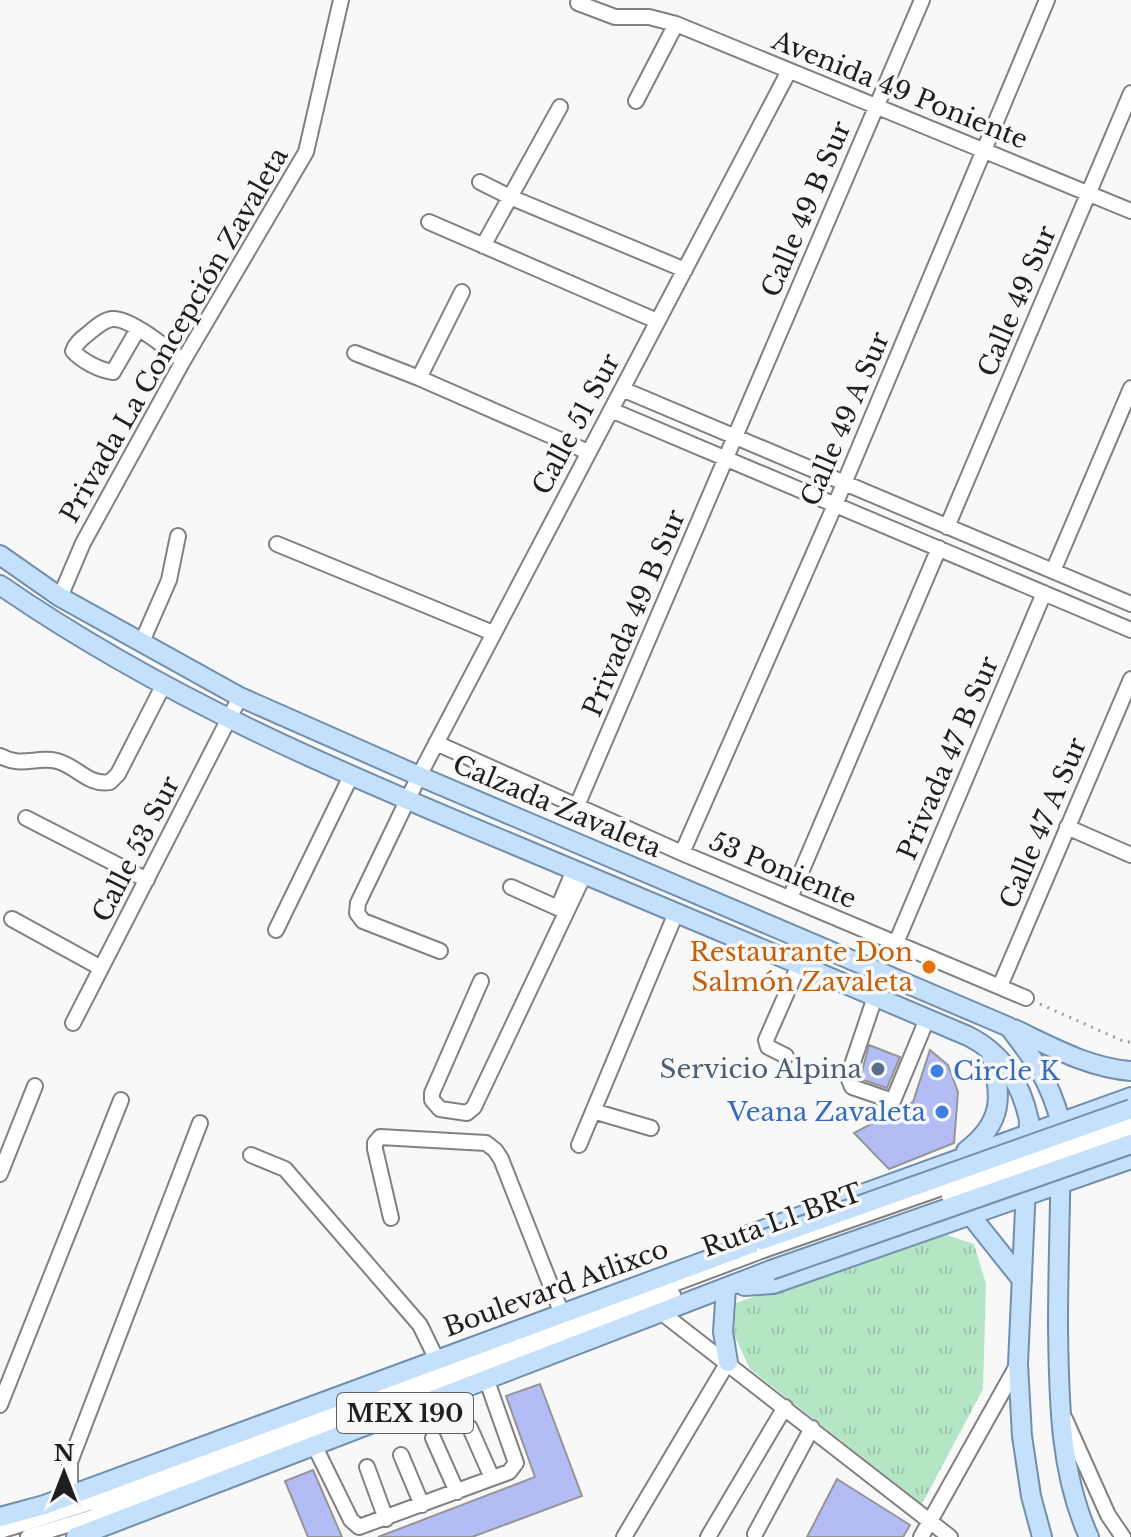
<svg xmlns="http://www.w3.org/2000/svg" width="1131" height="1537" font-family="'Libre Baskerville',serif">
  <defs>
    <pattern id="park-tufts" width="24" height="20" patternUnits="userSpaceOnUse" patternTransform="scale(2)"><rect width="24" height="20" fill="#b4e6c6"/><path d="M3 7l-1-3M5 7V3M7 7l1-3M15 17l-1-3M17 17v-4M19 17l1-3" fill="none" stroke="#9ac5aa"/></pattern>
  </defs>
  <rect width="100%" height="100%" fill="#f8f8f9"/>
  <path fill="url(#park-tufts)" d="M941 1233 974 1244 986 1284 983 1389 922 1504 750 1369 734 1335 736 1303Z"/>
  <path fill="#b4bcf6" stroke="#959596" stroke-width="2" d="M869 1045 900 1057 887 1088 860 1079Z
    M930 1050 948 1065 958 1092 954 1143 889 1169 854 1133 913 1102Z
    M540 1384 582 1496 472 1537H378L535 1477 506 1396Z
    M313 1470 342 1537H308L285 1481Z
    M837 1479 910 1525 903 1537H807Z"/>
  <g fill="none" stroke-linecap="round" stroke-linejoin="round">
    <defs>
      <path id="minor" d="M578 3 615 17H649L676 24 1131 211
        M636 101 676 24
        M480 182 510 197 685 270
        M429 222 657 321
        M483 246 560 107
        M138 329 113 372C99 370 82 361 73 351 76 342 83 338 90 332 96 327 104 320 112 319 130 317 169 350 183 361
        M355 353 419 378 588 452
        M419 378 462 292
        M622 389 1131 604
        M611 410 1131 630
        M947 527 1131 93
        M277 544 493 633
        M1053 571 1131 388
        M60 597 83 543 183 361 306 152 341 0
        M141 644 169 580 178 536
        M436 743 682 853 1026 998
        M0 756C22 768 36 756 57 761 77 766 88 786 110 782L118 774 163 686
        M576 808 922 0
        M26 818 147 880
        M1067 827 1131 855
        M682 853 835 505 1047 0
        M511 887 558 908 574 870
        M790 898 939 548
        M12 919 101 968
        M276 930 351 776
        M896 943 1044 593
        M440 951 363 921 357 913 358 903 419 776 789 71
        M481 981 432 1093V1100L440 1109 467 1113 474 1107 584 875
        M1000 986 1131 679
        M875 997 848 1077 852 1087 893 1101 927 1019
        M73 1023 240 697
        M786 1056 768 1047 766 1040 799 965
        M593 1111 651 1128
        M579 1145 676 913
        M251 1155 285 1169 420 1325 437 1360
        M0 1174 35 1086
        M391 1218 375 1149V1143L380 1137 486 1143 495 1150 501 1159 562 1314
        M662 1313 950 1537
        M0 1405 121 1100
        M1065 1419 1108 1515 1123 1537
        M470 1428 492 1478
        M433 1438 457 1492
        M315 1447 351 1520 359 1527 509 1472 516 1463 487 1381
        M401 1455 422 1505
        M367 1467 386 1519
        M70 1496V1462L200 1123
        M0 1531 99 1500 764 1250
        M755 1534 812 1428
        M28 1537 90 1518 673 1295
        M624 1537 728 1362
        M708 1537 785 1407
        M921 1537 1018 1364"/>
      <path id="major" d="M0 555 60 597 240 697 419 776 1009 1027C1036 1062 1049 1080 1061 1123 1061 1191 1058 1259 1058 1326 1059 1397 1059 1471 1089 1537
        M0 585C162 697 336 771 517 846 667 909 818 972 968 1036 1002 1053 1021 1083 1029 1120L1018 1364 1022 1436 1031 1496 1042 1537
        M1014 1029C1052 1047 1089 1068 1131 1071
        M966 1151C1004 1122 1002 1096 991 1053
        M971 1216 1022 1280
        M743 1237 1131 1097
        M744 1286 773 1284 1131 1159
        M726 1288 723 1332 728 1362
        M0 1517 44 1505 762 1240
        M76 1537 771 1270"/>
    </defs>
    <use href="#minor" stroke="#818182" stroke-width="18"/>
    <use href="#major" stroke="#718fad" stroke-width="22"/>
    <path stroke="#9d9d9e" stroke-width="3" stroke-dasharray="2 6" stroke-linecap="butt" d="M1040 1004 1125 1042H1131"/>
    <use href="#minor" stroke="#fff" stroke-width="14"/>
    <use href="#major" stroke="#c4e0fb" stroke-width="18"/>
    <defs>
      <path id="minor-bridge" d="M949 1196 1131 1133
        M764 1250 1131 1122"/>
      <path id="major-bridge" d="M762 1240 1131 1109
        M771 1270 1131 1144"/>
    </defs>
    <use href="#minor-bridge" stroke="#818182" stroke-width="18" stroke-linecap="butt"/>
    <use href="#major-bridge" stroke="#718fad" stroke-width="22" stroke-linecap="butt"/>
    <use href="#minor-bridge" stroke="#fff" stroke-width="14"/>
    <use href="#major-bridge" stroke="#c4e0fb" stroke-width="18"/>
  </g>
  <circle fill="#e8710a" stroke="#f8f8f9" stroke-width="3" cx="929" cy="967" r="8"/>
  <circle fill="#5c6f8a" stroke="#f8f8f9" stroke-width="3" cx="878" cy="1069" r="8"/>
  <g fill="#3f7fe0" stroke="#f8f8f9" stroke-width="3">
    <circle cx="937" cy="1071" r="8"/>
    <circle cx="942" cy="1112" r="8"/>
  </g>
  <g text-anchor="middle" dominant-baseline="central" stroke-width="7" stroke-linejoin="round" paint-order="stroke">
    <rect fill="#f8f8f9" stroke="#606061" stroke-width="2" x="337" y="1393" width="136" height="40" rx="6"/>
    <g font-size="24" font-weight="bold" fill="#1f1f20">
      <text x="405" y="1413">MEX 190</text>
    </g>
    <g font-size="26" fill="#1f1f20" stroke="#f8f8f9">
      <text transform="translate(900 90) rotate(22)">Avenida 49 Poniente</text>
      <text transform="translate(806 209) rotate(-67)">Calle 49 B Sur</text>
      <text transform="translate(1017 301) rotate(-67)">Calle 49 Sur</text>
      <text transform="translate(174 335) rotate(-60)">Privada La Concepción Zavaleta</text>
      <text transform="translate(845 419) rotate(-67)">Calle 49 A Sur</text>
      <text transform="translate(576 424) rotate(-62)">Calle 51 Sur</text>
      <text transform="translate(634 613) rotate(-67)">Privada 49 B Sur</text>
      <text transform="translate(948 758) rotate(-67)">Privada 47 B Sur</text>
      <text transform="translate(557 806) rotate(23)">Calzada Zavaleta</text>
      <text transform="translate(1043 823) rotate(-67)">Calle 47 A Sur</text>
      <text transform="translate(136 849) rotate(-63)">Calle 53 Sur</text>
      <text transform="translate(783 870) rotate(23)">53 Poniente</text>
      <text transform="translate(782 1220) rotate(-20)">Ruta L1 BRT</text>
      <text transform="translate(556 1288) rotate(-20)">Boulevard Atlixco</text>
    </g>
    <g font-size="26" fill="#c56008" stroke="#f8f8f9" text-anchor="end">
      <text x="913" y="952">Restaurante Don<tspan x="913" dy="30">Salmón Zavaleta</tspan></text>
    </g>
    <g font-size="26" fill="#4e5e75" stroke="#f8f8f9" text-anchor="end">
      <text x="862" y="1069">Servicio Alpina</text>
    </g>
    <g font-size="26" fill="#366cbe" stroke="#f8f8f9" text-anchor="start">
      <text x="953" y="1071">Circle K</text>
      <text x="926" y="1112" text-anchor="end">Veana Zavaleta</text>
    </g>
  </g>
  <g transform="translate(64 1473)" stroke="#f8f8f9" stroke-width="6" paint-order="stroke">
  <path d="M0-6L14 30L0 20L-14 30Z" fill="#1f1f20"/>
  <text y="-12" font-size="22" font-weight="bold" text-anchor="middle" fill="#1f1f20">N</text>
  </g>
</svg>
